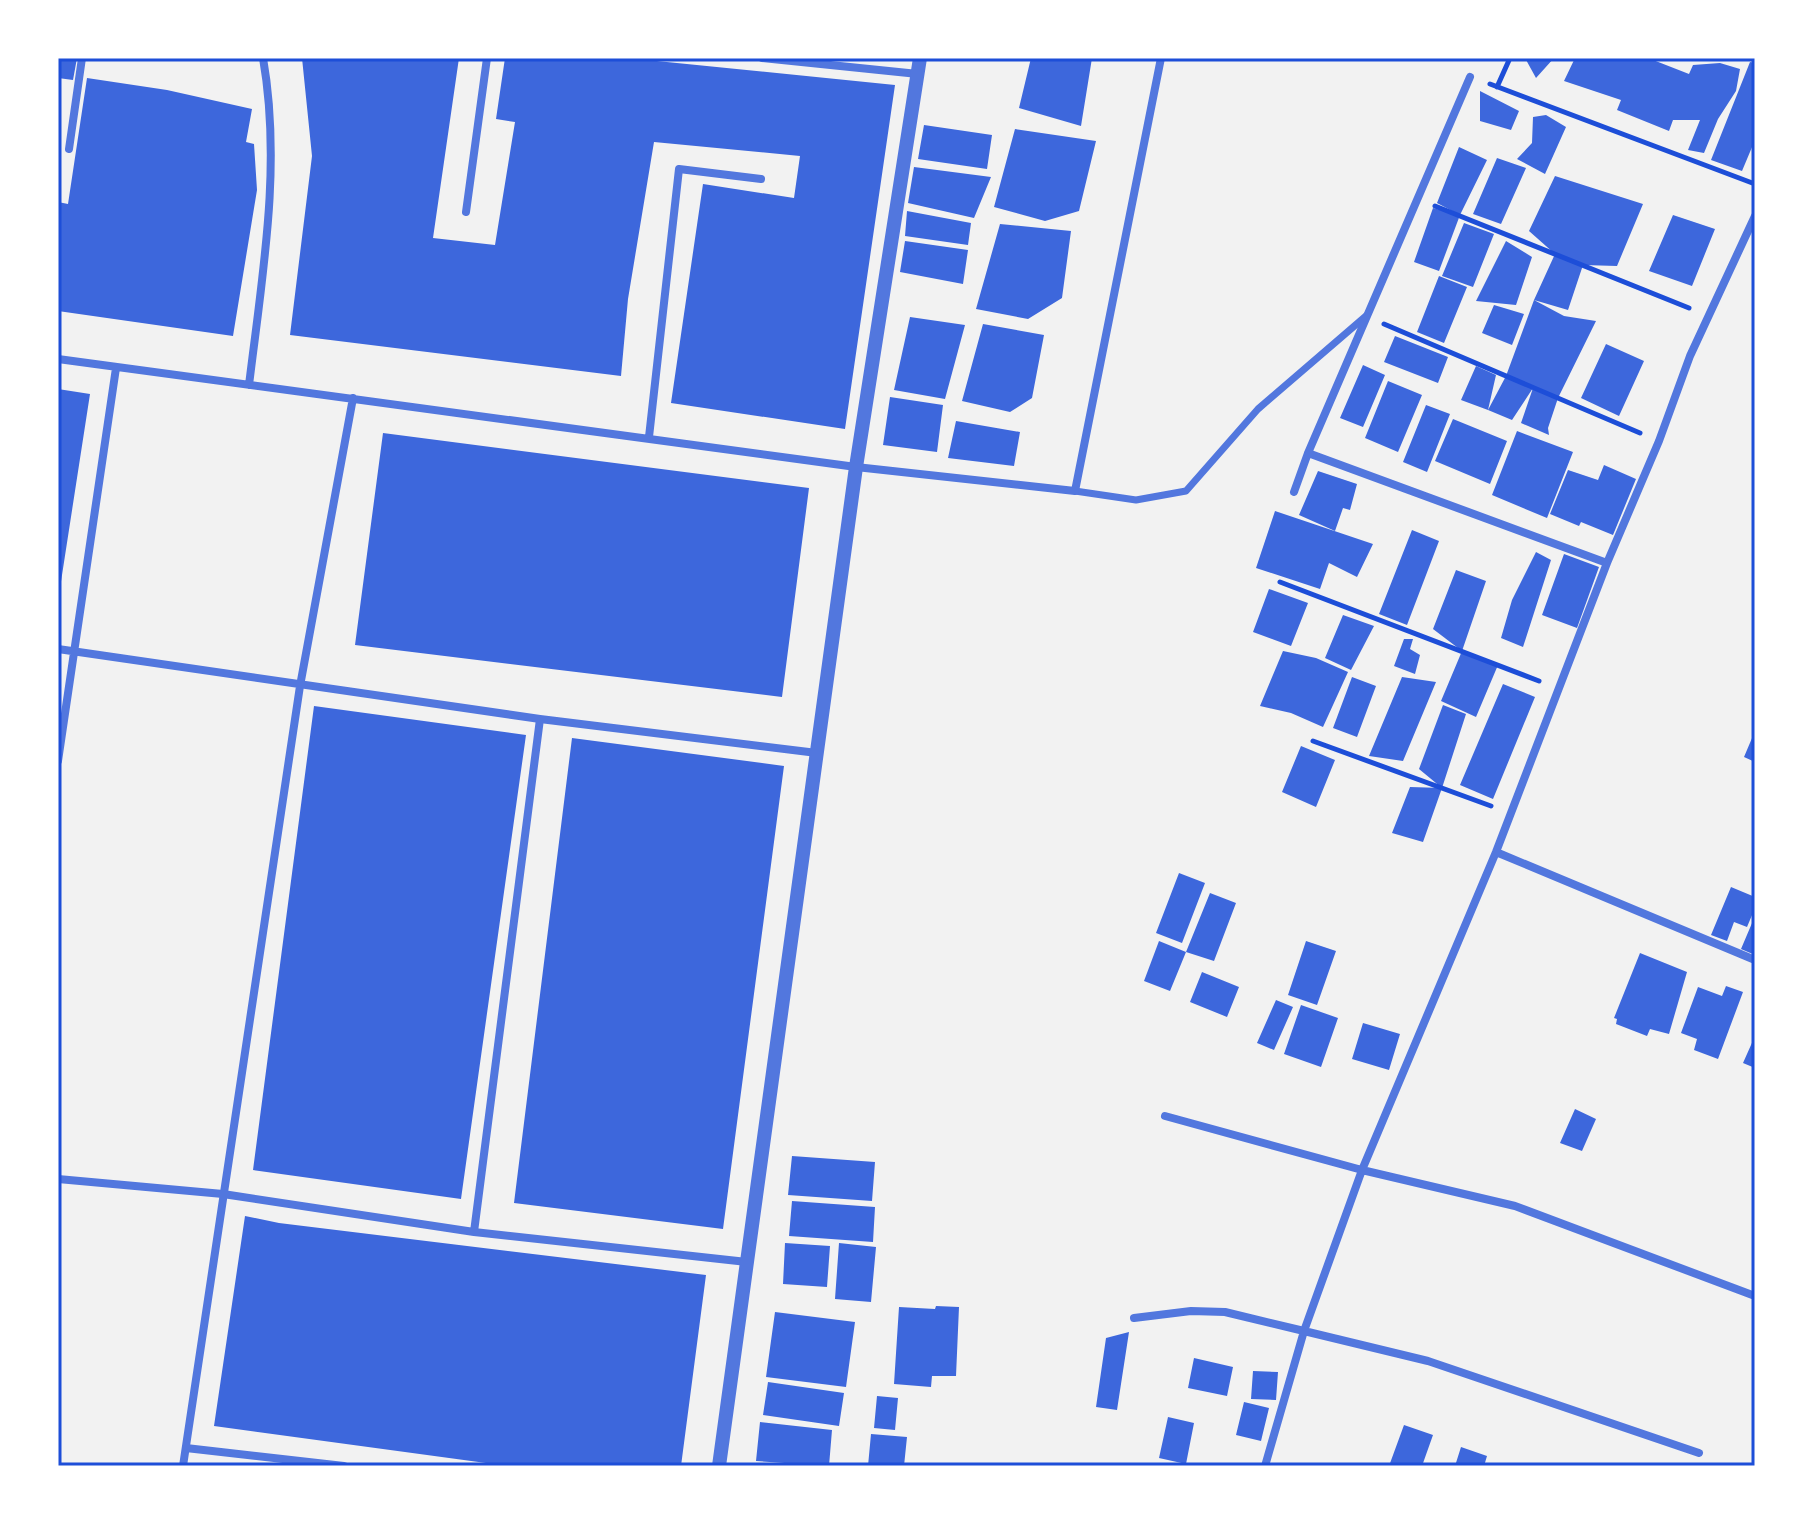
<svg xmlns="http://www.w3.org/2000/svg" width="1813" height="1524" font-family="'PT Sans Narrow',sans-serif">
  <rect width="100%" height="100%" fill="#f2f2f2"/>
  <path fill="#3d67dc" d="M58 58H77L73 80 58 78Z
    M302 58H459L433 238 495 245 515 122 496 119 505 58H627L895 85 845 429 671 403 703 184 794 198 800 156 654 142 628 299 621 376 290 335 312 156Z
    M1031 58H1092L1081 126 1019 108Z
    M1525 58H1554L1536 78Z
    M1575 58H1648L1689 74 1693 65 1720 63 1740 69 1736 91 1718 119 1704 153 1688 150 1700 120H1673L1669 131 1617 110 1621 100 1564 81Z
    M1750 62 1755 63V140L1742 171 1711 160Z
    M87 78 167 90 252 109 246 142 254 144 257 190 233 336 58 311V202L68 204Z
    M1480 91 1519 111 1511 130 1480 121Z
    M1546 115 1566 127 1545 174 1517 159 1532 143 1533 117Z
    M924 125 992 135 987 169 918 159Z
    M1015 129 1096 141 1079 211 1045 221 994 207Z
    M1459 147 1487 160 1460 215 1437 203Z
    M1497 158 1526 168 1501 224 1473 214Z
    M914 167 991 177 974 218 908 203Z
    M1555 176 1643 204 1617 266 1583 265 1568 310 1534 300 1564 316 1596 321 1558 398 1548 428 1549 435 1521 423 1533 388 1512 420 1488 410 1461 400 1476 366 1496 375 1488 410 1506 376 1534 300 1555 254 1529 231Z
    M1433 208 1460 215 1439 271 1414 262Z
    M907 211 971 223 968 245 905 236Z
    M1673 215 1715 229 1692 286 1649 271Z
    M1464 223 1494 234 1473 287 1442 276Z
    M1000 224 1071 231 1062 298 1028 319 976 309Z
    M905 241 968 250 963 284 900 272Z
    M1506 241 1532 257 1516 305 1476 301Z
    M1439 276 1467 287 1444 343 1417 332Z
    M1494 305 1524 314 1512 345 1482 333Z
    M910 317 965 325 945 399 894 390Z
    M983 324 1044 335 1032 398 1010 412 962 401Z
    M1395 336 1448 357 1438 383 1384 362Z
    M1606 344 1644 361 1619 416 1581 398Z
    M1363 365 1385 375 1363 427 1340 418Z
    M1388 381 1422 395 1398 452 1365 438Z
    M58 389 90 394 60 588H58Z
    M890 397 943 405 937 452 883 445Z
    M1426 405 1450 414 1427 472 1403 462Z
    M1453 419 1507 441 1490 484 1435 461Z
    M956 421 1020 432 1014 466 948 458Z
    M1517 431 1573 452 1547 518 1492 495Z
    M383 433 809 488 782 697 355 645Z
    M1604 465 1636 479 1613 535 1581 522 1579 526 1550 514 1568 470 1598 480Z
    M1318 471 1357 484 1350 510 1343 508 1335 531 1299 515Z
    M1275 511 1373 544 1357 577 1329 563 1320 589 1256 568Z
    M1412 530 1439 541 1407 625 1379 614Z
    M1536 552 1551 560 1523 647 1501 638 1512 600Z
    M1564 554 1599 567 1577 628 1542 615Z
    M1456 570 1486 581 1462 651 1433 629Z
    M1269 589 1308 603 1291 646 1253 632Z
    M1343 615 1374 626 1351 670 1325 658Z
    M1404 639H1413L1410 649 1420 655 1415 674 1394 666Z
    M1283 651 1316 658 1348 672 1323 727 1291 713 1260 706Z
    M1462 651 1498 665 1476 717 1441 701Z
    M1352 677 1376 686 1357 737 1333 728Z
    M1402 677 1436 682 1403 761 1369 756Z
    M1503 684 1535 697 1493 799 1460 785Z
    M1443 705 1466 714 1442 788 1419 769Z
    M314 706 526 735 461 1199 253 1170Z
    M1755 731V762L1744 757Z
    M572 738 784 766 723 1229 514 1203Z
    M1301 746 1335 760 1316 807 1282 792Z
    M1410 787 1442 788 1423 842 1392 833Z
    M1179 873 1205 883 1182 943 1156 933Z
    M1731 887 1755 897V908L1747 927 1734 922 1727 941 1711 935Z
    M1210 893 1236 903 1214 961 1186 952Z
    M1755 916V955L1741 949Z
    M1159 941 1186 952 1170 991 1144 981Z
    M1306 941 1336 951 1317 1005 1288 995Z
    M1640 953 1687 972 1669 1034 1650 1029 1647 1036 1616 1024 1617 1019 1614 1018Z
    M1202 972 1239 987 1227 1017 1190 1002Z
    M1726 986 1743 992 1718 1059 1694 1050 1697 1039 1681 1033 1698 987 1722 996Z
    M1276 1000 1293 1007 1274 1050 1257 1043Z
    M1301 1005 1338 1018 1321 1067 1284 1054Z
    M1363 1023 1400 1034 1389 1070 1352 1059Z
    M1755 1036V1068L1743 1063Z
    M1575 1109 1596 1119 1582 1151 1560 1143Z
    M792 1156 875 1162 872 1201 788 1195Z
    M792 1201 875 1207 873 1242 789 1236Z
    M245 1216 279 1223 706 1275 681 1466H508L214 1426Z
    M785 1243 830 1246 827 1287 783 1284Z
    M839 1243 876 1247 871 1302 835 1299Z
    M936 1306 959 1307 956 1376H932L931 1387 894 1384 899 1307 935 1309Z
    M775 1312 855 1322 846 1387 766 1377Z
    M1129 1332 1117 1410 1096 1407 1106 1338Z
    M1194 1358 1233 1367 1227 1396 1188 1388Z
    M1253 1371 1278 1372 1276 1400 1251 1399Z
    M768 1382 844 1393 839 1426 763 1415Z
    M877 1396 898 1398 895 1430 874 1428Z
    M1244 1402 1269 1408 1261 1441 1236 1435Z
    M1168 1417 1194 1423 1186 1464 1159 1458Z
    M760 1422 832 1430 829 1466 756 1461Z
    M1404 1425 1433 1435 1422 1466H1389Z
    M871 1434 907 1437 904 1466H868Z
    M1461 1447 1487 1456 1484 1466H1455Z"/>
  <g fill="none" stroke-linecap="round" stroke-linejoin="round">
    <path stroke="#1d4ed8" stroke-width="5" d="M1490 84 1755 184
      M1497 87 1510 58
      M1435 206 1689 308
      M1384 324 1640 433
      M1280 582 1539 681
      M1313 741 1491 806"/>
    <path stroke="#5277de" stroke-width="7" d="M1075 491 1136 500 1186 491 1258 409 1366 316"/>
    <path stroke="#5277de" stroke-width="8" d="M762 58 918 74
      M69 149 82 58
      M466 212 487 58
      M58 359 856 467 1075 491 1161 58
      M249 385C262 277 282 166 263 58
      M649 437 679 169 761 179
      M1308 453 1607 563
      M1294 492 1308 453 1470 77
      M58 649 540 719 817 753
      M58 761 116 368
      M1496 852 1755 960
      M1165 1116 1362 1170 1515 1206 1755 1296
      M58 1179 223 1194 474 1232 747 1262
      M474 1232 540 719
      M1134 1318 1191 1311 1225 1312 1304 1331 1428 1361 1699 1453
      M186 1448 344 1466
      M183 1466 300 686 353 398
      M1265 1466 1304 1331 1362 1170 1496 852 1607 563 1659 441 1690 356 1755 216"/>
    <path stroke="#5277de" stroke-width="14" d="M719 1466 856 467 920 58"/>
  </g>
  <rect width="1813" height="1524" fill="none" stroke="#ffffff" stroke-width="120"/>
  <rect x="60" y="60" width="1693" height="1404" fill="none" stroke="#1d4ed8" stroke-width="3"/>
</svg>
